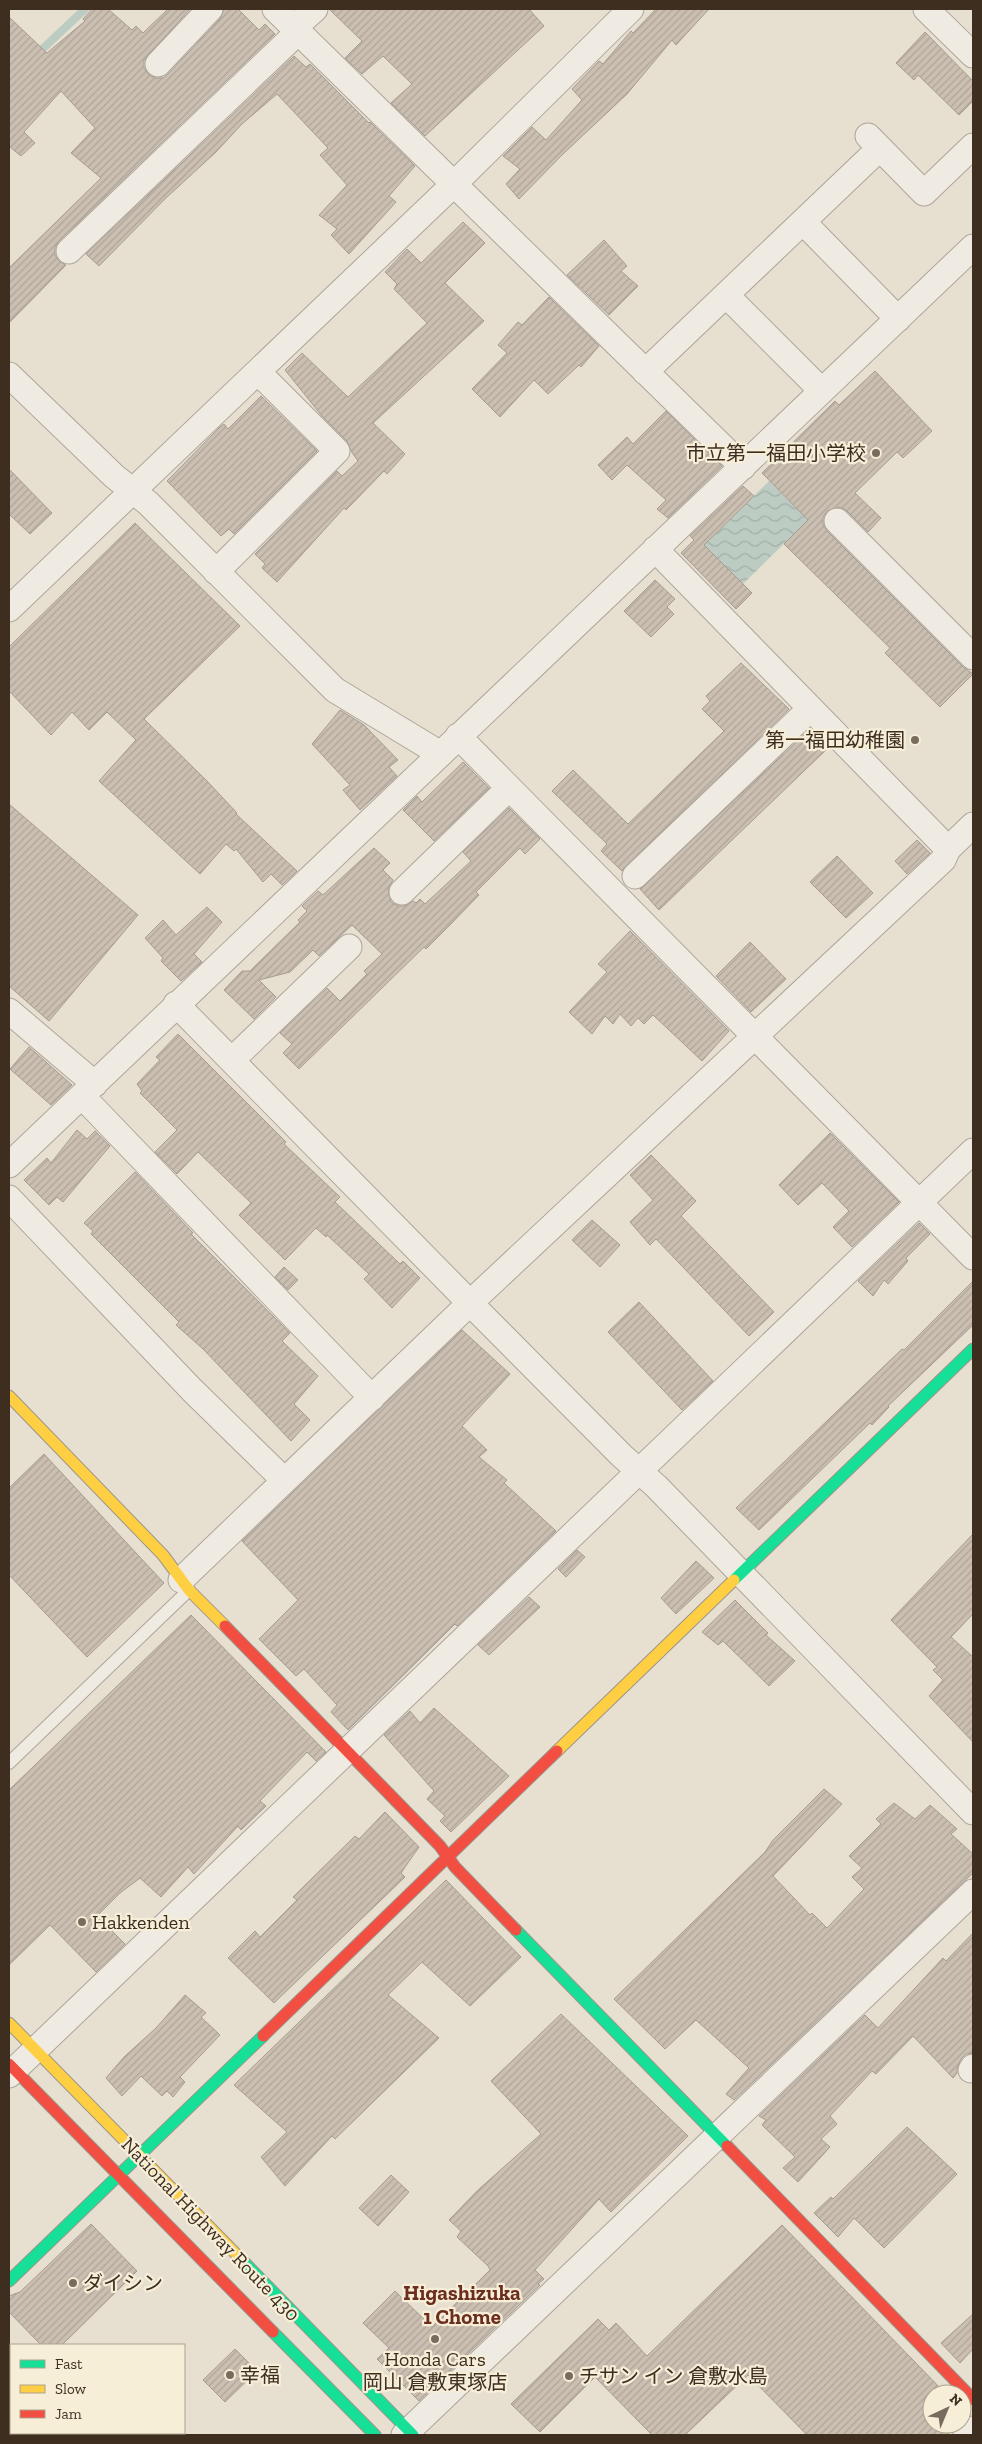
<svg xmlns="http://www.w3.org/2000/svg" width="982" height="2444" font-family="'Zilla Slab','Noto Sans JP',serif">
  <defs>
    <pattern id="water-waves" width="16" height="10" patternUnits="userSpaceOnUse" patternTransform="scale(1.25)"><rect width="16" height="10" fill="#bcccc2"/><path d="M0 5q4-4 8 0t8 0" fill="none" stroke="#a2b0a6"/></pattern>
    <pattern id="building-hatch" width="6" height="6" patternUnits="userSpaceOnUse" patternTransform="scale(1.25)"><rect width="6" height="6" fill="#cbbfb2"/><path d="M-1 1l2-2M0 6l6-6M5 7l2-2" fill="none" stroke="#afa499"/></pattern>
  </defs>
  <rect width="100%" height="100%" fill="#e7e0d1"/>
  <path fill="url(#water-waves)" d="M769 481 808 520 743 584 704 545Z"/>
  <g fill="none" stroke-linecap="round" stroke-linejoin="round">
    <path stroke="#bcccc2" stroke-width="8" d="M36 55 85 9"/>
  </g>
  <path fill="url(#building-hatch)" stroke="#a89c90" d="M92 9H108L132 30 136 26 143 33 168 9H190L144 60V68L148 74 155 78H163L168 74 220 19 224 9H238L259 30 265 24 275 34 59 241 55 247V255L59 261 66 265 9 323V268L101 178 71 153 95 128 61 91 24 132 35 143 21 156 10 147 9 148V17L47 53 85 21 83 19Z
    M329 9H529L544 26 425 136 391 103 412 84 383 56 362 74 345 58 362 41Z
    M656 9H709L676 45 672 40 627 94 562 155 519 199 506 184 520 169 503 156 532 127 546 140 582 100 572 89 599 61 603 64 631 31 633 33Z
    M925 32 973 81V101L959 115 918 75 914 80 896 63Z
    M294 56 306 67 310 64 369 123 370 122 415 166 389 196 396 202 349 254 331 235 337 229 319 215 347 185 320 155 328 148 277 94 242 124 216 152 166 198 99 266 86 254Z
    M463 222 485 243 445 283 484 321 373 423 405 454 387 474 384 471 346 510 344 508 277 582 262 568 265 564 255 554 337 471 342 476 358 461 351 451 347 441 322 416 285 370 302 353 348 397 427 323 394 289 397 284 385 272 407 249 421 263Z
    M604 240 627 266 621 271 638 286 609 315 567 275Z
    M549 297 599 346 581 367 579 365 548 394 534 380 500 417 472 389 507 353 498 345 518 322 522 325Z
    M875 371 932 431 903 458 897 452 855 493 881 518 868 532 847 511 840 507 827 511 823 517V524L827 531 963 667 973 674 940 707 885 653 890 648 784 544 808 520 762 473 835 401 839 405Z
    M261 396 317 451 234 534 229 529 221 536 167 481 220 427 224 424 228 429Z
    M666 411 722 466 668 518 657 509 666 500 627 465 612 480 598 465 627 437 633 444Z
    M9 469 52 513 30 534 9 514Z
    M743 486 754 496 704 545 752 593 736 609 681 553 694 540 690 536Z
    M135 523 240 626 144 719 207 781 237 813 236 814 297 871 282 885 271 874 263 882 236 849 234 851 226 844 200 874 99 781 136 740 107 712 89 730 72 712 51 735 9 691V647Z
    M655 580 675 599 667 607 674 614 651 637 624 611Z
    M741 663 789 709 622 871 601 851 607 844 552 791 573 770 628 824 724 731 702 709 710 701 706 696Z
    M340 710 364 725 398 760 389 767 397 776 360 810 343 790 350 785 312 744Z
    M809 730 827 749 659 910 640 889Z
    M463 762 489 788 434 841 403 810 417 796 422 802Z
    M9 804 138 915 49 1021 9 986Z
    M509 808 540 839 525 854 520 848 476 892 479 895 448 927 426 949 424 947 299 1069 283 1053 292 1044 280 1033 327 988 340 1001 367 974 364 971 382 954 352 925 319 956 313 950 290 972 259 980 276 997 254 1019 224 990 242 971H250L300 922 298 920 307 911 302 906 318 891 323 895 374 848 390 863 383 870 393 880 388 889 391 902 398 906H405L413 901 416 903 420 899 425 904 471 861 463 852Z
    M917 840 930 853 907 874 895 861Z
    M837 856 873 893 846 918 810 882Z
    M207 907 222 922 194 954 202 962 181 981 161 961 163 958 145 938 163 920 176 935Z
    M630 931 729 1031 702 1061 653 1015 644 1024 638 1018 631 1026 620 1014 613 1024 605 1016 592 1034 569 1012 607 972 598 964Z
    M750 942 786 979 751 1012 716 976Z
    M178 1034 286 1142 284 1144 340 1197 335 1202 400 1264 403 1261 420 1278 392 1308 364 1279 369 1274 327 1235 326 1237 316 1228 285 1260 239 1215 251 1203 198 1152 177 1174 155 1152 177 1130 140 1093 142 1091 137 1084 160 1060 156 1057Z
    M29 1047 72 1085 51 1105 10 1069Z
    M77 1130 87 1139 95 1131 110 1146 63 1202 57 1197 49 1205 24 1180 47 1158 51 1163Z
    M830 1133 899 1202 852 1247 833 1227 849 1211 822 1183 798 1205 779 1185Z
    M651 1155 696 1201 681 1216 774 1312 749 1336 656 1239 650 1245 630 1222 653 1200 630 1175Z
    M135 1172 193 1233 191 1234 290 1333 282 1341 318 1376 294 1404 310 1420 291 1441 203 1349 176 1325 179 1322 91 1234 93 1231 84 1223Z
    M592 1220 620 1245 600 1267 572 1240Z
    M919 1223 930 1234 906 1258 908 1261 888 1284 884 1280 873 1296 858 1281Z
    M284 1267 298 1280 288 1290 275 1277Z
    M973 1281V1325L888 1406 889 1407 872 1425 870 1423 759 1530 736 1508 902 1349 904 1350Z
    M639 1302 713 1381 682 1410 608 1332Z
    M462 1330 510 1374 462 1426 487 1450 479 1457 507 1480 504 1483 556 1531 457 1626 455 1624 348 1730 331 1712 337 1705 304 1669 296 1676 259 1639 298 1600 242 1541Z
    M44 1454 164 1583 87 1657 9 1575V1488Z
    M973 1534V1614L951 1637 973 1657V1742L929 1696 943 1680 933 1670 937 1667 891 1620Z
    M577 1550 585 1557 566 1577 558 1569Z
    M696 1561 714 1578 676 1614 661 1598Z
    M529 1597 540 1607 489 1655 478 1645Z
    M735 1600 768 1633 766 1635 795 1661 769 1686 723 1641 718 1645 702 1632Z
    M191 1615 326 1752 316 1761 307 1752 260 1801 266 1806 241 1830 238 1826 194 1874 188 1867 161 1897 140 1878 120 1893 97 1916 125 1944 96 1972 50 1925 9 1965V1790Z
    M434 1708 509 1776 451 1832 440 1821 445 1816 427 1799 434 1791 384 1735 410 1711 420 1723Z
    M824 1789 842 1804 773 1876 810 1915 812 1913 827 1928 864 1889 852 1877 862 1868 849 1856 881 1824 876 1819 894 1803 915 1819 930 1805 957 1829 951 1834 973 1854V1873L734 2100 726 2094 749 2068 696 2020 665 2049 614 1999 765 1852 773 1840Z
    M385 1812 419 1847 401 1873 405 1877 274 2003 228 1958 255 1931 260 1937 297 1900 293 1897 355 1836 359 1839Z
    M446 1880 521 1957 470 2006 422 1962 388 1995 439 2038 335 2139 332 2136 285 2186 261 2157 287 2132 234 2085Z
    M973 1933V2053L966 2054 961 2059 957 2069V2073L953 2078 913 2036 876 2074 872 2071 830 2116 837 2124 821 2139 830 2147 798 2182 783 2168 795 2157 762 2125 766 2120 759 2116 865 2015 878 2028 943 1958 946 1961Z
    M185 1995 206 2013 201 2017 220 2035 180 2077 185 2082 173 2097 167 2091 162 2096 141 2076 122 2096 106 2078 124 2057 156 2028Z
    M561 2014 688 2136 611 2212 599 2199 535 2270 544 2279 538 2284 540 2285 419 2401 377 2359 389 2348 363 2323 395 2291 432 2327 490 2270 488 2266 457 2237 461 2231 449 2220 478 2190 541 2134 491 2081Z
    M907 2127 957 2174 884 2248 854 2218 838 2237 814 2213 831 2197 833 2199Z
    M391 2175 409 2192 378 2226 359 2208Z
    M91 2224 137 2271 62 2345H41L9 2312V2296L20 2292Z
    M782 2225 946 2394H932V2424H957L947 2435H807L748 2375 685 2435H652L595 2377 540 2432 511 2404 598 2319 609 2330 616 2323 647 2356Z
    M973 2314V2349L960 2363 941 2343Z
    M235 2349 257 2371 225 2402 203 2380Z"/>
  <g fill="none" stroke-linecap="round" stroke-linejoin="round">
    <defs>
      <path id="lane" d="M9 1763 189 1590"/>
      <path id="street" d="M275 9 743 467
        M926 9 973 55
        M294 28 315 9
        M158 64 210 9
        M868 136 924 193 973 146
        M803 222 898 319
        M69 251 298 32
        M726 295 822 391
        M645 372 880 148
        M9 375 114 476 148 503 335 690 439 753
        M837 521 973 657
        M655 549 948 849 973 825
        M216 572 337 451 258 372
        M9 609 453 185 631 9
        M458 736 973 1257
        M635 876 810 709
        M402 892 508 789
        M176 1004 470 1303 622 1456 656 1486 973 1812
        M9 1011 95 1084
        M232 1060 349 947
        M82 1096 372 1398
        M9 1165 973 247
        M9 1198 192 1390 284 1480
        M181 1580 470 1303 943 860 948 849
        M971 2070 973 2067
        M9 2075 973 1151
        M404 2435 973 1892
        M966 2435 973 2429"/>
      <path id="fast" d="M734 1580 973 1349
        M516 1930 727 2146
        M239 2257 413 2435
        M9 2281 263 2036
        M273 2332 375 2435"/>
      <path id="slow" d="M9 1396 163 1555 189 1590 225 1626
        M557 1751 734 1580
        M9 2023 239 2257"/>
      <path id="jam" d="M225 1626 440 1846 455 1867 516 1930
        M263 2036 557 1751
        M9 2064 273 2332
        M727 2146 973 2399"/>
    </defs>
    <use href="#lane" stroke="#ada599" stroke-width="14"/>
    <use href="#street" stroke="#ada599" stroke-width="27"/>
    <use href="#fast" stroke="#9c958a" stroke-width="13"/>
    <use href="#slow" stroke="#9c958a" stroke-width="13"/>
    <use href="#jam" stroke="#9c958a" stroke-width="13"/>
    <use href="#lane" stroke="#efebe3" stroke-width="12"/>
    <use href="#street" stroke="#efebe3" stroke-width="25"/>
    <use href="#fast" stroke="#16e098" stroke-width="11"/>
    <use href="#slow" stroke="#ffcf43" stroke-width="11"/>
    <use href="#jam" stroke="#f24e42" stroke-width="11"/>
  </g>
  <g fill="#786c5e" stroke="#f7eed8" stroke-width="2">
    <circle cx="876" cy="453" r="5"/>
    <circle cx="915" cy="740" r="5"/>
    <circle cx="82" cy="1922" r="5"/>
    <circle cx="73" cy="2283" r="5"/>
    <circle cx="435" cy="2339" r="5"/>
    <circle cx="230" cy="2375" r="5"/>
    <circle cx="569" cy="2376" r="5"/>
  </g>
  <g text-anchor="middle" dominant-baseline="central" stroke-width="4.5" stroke-linejoin="round" paint-order="stroke">
    <g font-size="20" fill="#3d2e20" stroke="#f7eed8" text-anchor="start">
      <text x="866" y="453" text-anchor="end">市立第一福田小学校</text>
      <text x="905" y="740" text-anchor="end">第一福田幼稚園</text>
      <text x="92" y="1922">Hakkenden</text>
      <text x="83" y="2283">ダイシン</text>
      <text x="435" y="2359" text-anchor="middle">Honda Cars<tspan x="435" dy="23">岡山 倉敷東塚店</tspan></text>
      <text x="240" y="2375">幸福</text>
      <text x="579" y="2376">チサン イン 倉敷水島</text>
    </g>
    <g font-size="20" fill="#3d2e20" stroke="#f7eed8">
      <text transform="translate(211 2229) rotate(46)">National Highway Route 430</text>
    </g>
    <g font-size="21" font-weight="bold" fill="#6b2e1e" stroke="#f7eed8">
      <text x="462" y="2292">Higashizuka<tspan x="462" dy="24">1 Chome</tspan></text>
    </g>
  </g>
  <rect width="982" height="2444" fill="none" stroke="#3d2e20" stroke-width="20"/>
  <rect x="10" y="2344" width="175" height="90" fill="#f7eed8" stroke="#ada18e"/>
  <rect x="20" y="2360" width="25" height="8" fill="#16e098" stroke="#ada18e"/>
  <text x="55" y="2369" font-size="15" fill="#3d2e20">Fast</text>
  <rect x="20" y="2385" width="25" height="8" fill="#ffcf43" stroke="#ada18e"/>
  <text x="55" y="2394" font-size="15" fill="#3d2e20">Slow</text>
  <rect x="20" y="2410" width="25" height="8" fill="#f24e42" stroke="#ada18e"/>
  <text x="55" y="2419" font-size="15" fill="#3d2e20">Jam</text>
  <g transform="translate(947 2409) rotate(44)"><circle r="24" fill="#f7eed8" stroke="#ada18e"/>
  <path d="M0-4L9 19L0 12L-9 19Z" fill="#786c5e"/>
  <text y="-8" font-size="14" font-weight="bold" text-anchor="middle" fill="#3d2e20">N</text>
  </g>
</svg>
